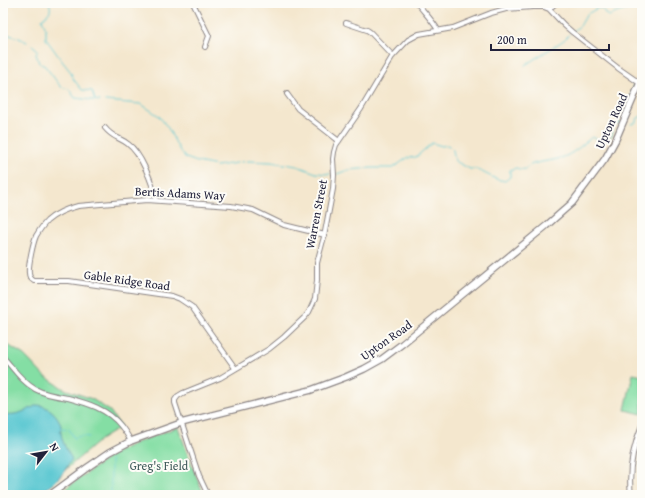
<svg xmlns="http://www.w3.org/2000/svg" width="645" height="498" font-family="'Gentium Book Plus',serif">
  <rect width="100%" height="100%" fill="#fdfcf7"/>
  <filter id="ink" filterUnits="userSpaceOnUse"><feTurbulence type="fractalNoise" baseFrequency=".025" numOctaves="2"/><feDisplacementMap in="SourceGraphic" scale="8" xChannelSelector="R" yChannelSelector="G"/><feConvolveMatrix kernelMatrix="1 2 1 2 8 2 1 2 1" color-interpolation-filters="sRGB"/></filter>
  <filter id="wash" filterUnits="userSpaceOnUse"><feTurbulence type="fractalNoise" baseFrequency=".012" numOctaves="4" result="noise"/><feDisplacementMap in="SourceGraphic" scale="16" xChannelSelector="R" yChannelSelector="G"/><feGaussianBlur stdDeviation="0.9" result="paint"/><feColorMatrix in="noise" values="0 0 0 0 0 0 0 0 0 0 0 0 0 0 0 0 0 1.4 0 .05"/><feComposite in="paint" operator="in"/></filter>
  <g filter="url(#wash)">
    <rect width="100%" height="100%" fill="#f4e7ce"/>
    <path fill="#84dea4" stroke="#538070" d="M3 342 24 355 43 375 64 389 92 399 110 411 121 427 100 440 64 471 39 495H3Z
      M633 374 642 376V414L625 410Z
      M178 427 193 468 204 495H59L70 485 115 453 140 441Z"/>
    <path fill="#5ac7d1" stroke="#3e7486" d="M37 405C47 405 59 415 61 426 61 428 60 430 61 433 62 442 67 451 72 459L63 473 54 483 41 493 34 495H19L13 493 3 488V414C16 416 26 411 37 405Z"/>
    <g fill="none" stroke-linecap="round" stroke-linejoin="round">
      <path stroke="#5ac7d1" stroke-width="1" d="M49 3C53 11 48 14 42 19L46 29V39L62 61 70 71 74 80 82 90 92 91 95 100
        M574 30 580 26 587 14 598 8 603 9 605 14 609 16C619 11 630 9 642 7
        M3 33 19 38 27 42
        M642 36 638 38 642 58
        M32 45 38 50 36 54 39 63 45 66 61 87 69 89 75 98 100 101
        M641 63 642 61
        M525 65 564 40 570 34
        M105 101 141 104 159 116 168 128 180 151 186 158 197 162 217 166 237 163
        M624 114 634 86 633 84
        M631 124 635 123 638 118 642 116
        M241 162 249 161 271 162 297 166 316 173 330 174
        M337 174 348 170 371 168H393L407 158 416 157 432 143 442 146 448 145 453 150 455 161 470 169H476L496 179 505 181 510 177V170L516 168C528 172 524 167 533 164 542 161 552 161 561 158 573 154 582 145 592 137L602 141 609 139 612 136 613 127 620 122H621
        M60 428 69 429 74 438 81 436 89 437
        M111 495V459"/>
    </g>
  </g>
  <g filter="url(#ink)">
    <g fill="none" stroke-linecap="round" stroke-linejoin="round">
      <defs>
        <path id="street" d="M193 3 209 36 205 47
          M417 3C424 12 432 20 438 30
          M549 9 564 25 572 32 618 68 641 84
          M346 23 367 30 370 32 393 56
          M287 94 298 109 339 141
          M105 128C113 138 119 137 128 144 141 153 153 184 156 200
          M3 357C13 368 22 382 35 389 46 395 56 396 68 398 87 403 108 409 121 426 125 431 128 436 131 441
          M235 368 192 307 180 299 172 296 69 281H34C31 279 29 277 29 273 28 266 33 243 36 236 39 231 43 225 47 221 56 213 66 209 78 206L147 200 231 206 253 210 284 225 325 235
          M3 493 6 495
          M208 495 199 476 175 403V400L178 396 183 393 220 378 269 349 284 337 305 317 309 312 315 299 317 280V263L322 244 324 237 333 189 334 175 333 159 334 152 336 145 361 109 392 57 408 40 419 34 453 28 491 13 506 9 533 7H544L549 9 556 3
          M631 495C628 471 633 447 642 425"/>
        <path id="secondary" d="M50 495 88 467 110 452 131 441 181 423 311 390 346 377 364 369 382 359 402 344 546 226 572 203 605 159 616 139 642 78"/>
      </defs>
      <use href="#street" stroke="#8b8484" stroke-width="6"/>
      <use href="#secondary" stroke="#8b8484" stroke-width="8"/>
      <use href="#street" stroke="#fff" stroke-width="4"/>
      <use href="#secondary" stroke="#fff" stroke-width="5.5"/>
    </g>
  </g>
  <g text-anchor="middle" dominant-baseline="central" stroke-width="4" stroke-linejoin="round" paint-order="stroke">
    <g font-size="12" fill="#22223b" stroke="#fdfcf7">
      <text transform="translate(611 121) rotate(-65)">Upton Road</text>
      <text transform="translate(180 193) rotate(3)">Bertis Adams Way</text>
      <text transform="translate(316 214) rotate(-79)">Warren Street</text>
      <text transform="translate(127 280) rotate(8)">Gable Ridge Road</text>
      <text transform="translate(386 340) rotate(-35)">Upton Road</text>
    </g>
    <g font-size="12" fill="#3f5a5a" stroke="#fdfcf7">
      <text x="159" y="465">Greg's Field</text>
    </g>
  </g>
  <rect width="645" height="498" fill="none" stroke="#fdfcf7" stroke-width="16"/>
  <g transform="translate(46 452) rotate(59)" stroke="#fdfcf7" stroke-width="3" paint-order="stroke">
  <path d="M0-3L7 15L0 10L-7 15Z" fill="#22223b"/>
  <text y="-6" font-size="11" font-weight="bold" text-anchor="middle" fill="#22223b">N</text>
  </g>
  <path d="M491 44v6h118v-6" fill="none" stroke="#22223b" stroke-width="2"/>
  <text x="497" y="44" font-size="12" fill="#22223b" stroke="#fdfcf7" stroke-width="3" paint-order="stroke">200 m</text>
</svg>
